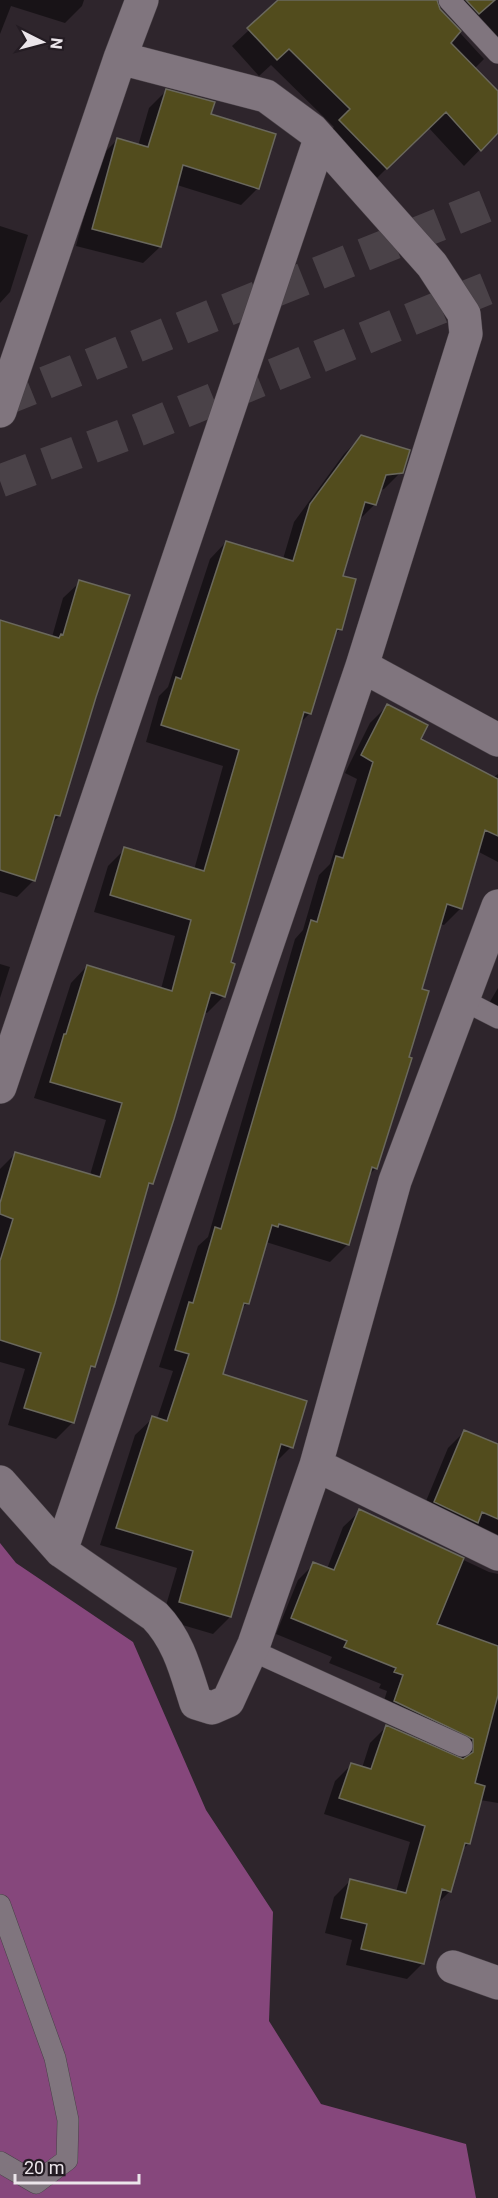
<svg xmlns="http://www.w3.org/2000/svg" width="498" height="2198" font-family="Roboto,sans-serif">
  <rect width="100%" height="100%" fill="#2e252c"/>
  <path fill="#86477c" d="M0 1543 16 1563 133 1642 206 1810 273 1912 269 2021 321 2104 466 2144 476 2198H0Z"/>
  <path fill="#0007" d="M0 0H84L82 6 65 23 11 6 0 34Z
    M281 0H415L439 10 484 59 474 69 498 93V131L464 166 428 127 370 185 323 138 334 127 271 65 259 76 232 46Z
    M452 0H498V48Z
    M166 91 210 115 258 188 241 205 177 185 160 247 143 263 76 246 100 157 117 140 138 146 149 108Z
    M0 226 28 235 10 292 0 303Z
    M361 437 401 472 384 489 379 490 374 505 358 521 341 577 340 629 333 637 309 714 299 724 229 963 224 996 207 1013 204 1012 152 1183 146 1188 93 1367 88 1372 73 1422 56 1439 8 1425 25 1369 0 1362V1169L16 1153 90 1175 106 1120 34 1098 71 983 87 966 161 989 175 936 94 912 108 866 125 849 194 870 223 766 146 742 159 696 168 687 210 559 226 542 283 559 294 522 344 454Z
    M80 582 94 696 59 816 51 824 34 880 17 897 0 892V622L52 637 63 598Z
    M387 706 419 739 492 778 498 774V862L477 851 461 908 444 925 440 924 420 990 376 1168 368 1176 347 1245 330 1262 266 1242 247 1303 240 1311 221 1375 291 1447 273 1465 230 1617 213 1634 162 1619 177 1568 100 1545 135 1435 153 1418 157 1419 173 1371 159 1367 198 1246 208 1237 295 939 303 930 319 875 330 864 357 779 345 773 370 723Z
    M0 964 10 967 0 998Z
    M498 988V1011L488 1005Z
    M465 1431 498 1445V1561L419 1518 448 1448Z
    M360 1511 489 1572 498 1574V1803L480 1800 469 1843 461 1851 450 1891 437 1904 423 1963 407 1979 346 1965 352 1940 325 1933 334 1897 350 1881 396 1892 410 1842 324 1814 335 1781 351 1765 362 1768 370 1743 386 1727 457 1760 451 1750 379 1717 387 1691 379 1688 381 1684 329 1663 332 1657 276 1634 298 1580 314 1564 327 1569 343 1527Z"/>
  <path fill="#524c1d" stroke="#6a685d" stroke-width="1.5" d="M278 0H437L440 9 461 31 451 43 498 91V133L481 151 446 112 387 169 339 120 350 109 289 49 277 60 247 28Z
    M466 0H495L479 14Z
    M166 89 215 102 211 114 276 134 259 189 183 165 161 247 92 229 117 138 148 147Z
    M361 435 410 450 403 473 386 475 376 505 365 502 343 576 356 579 342 630 337 629 311 714 304 712 231 962 235 964 225 997 211 992 174 1119 153 1184 149 1183 115 1303 95 1367 91 1366 74 1423 24 1408 41 1353 0 1340V1261L13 1219 0 1214V1203L15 1152 100 1177 122 1103 50 1082 64 1034H66L87 965 172 991 191 920 110 895 124 847 204 871 239 750 161 725 176 677 181 679 226 541 293 561 310 504Z
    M79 580 130 595 96 697 60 816 55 815 35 881 0 870V620L59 638 61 634 63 635Z
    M387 704 428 725 421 739 498 779V836L485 830 462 909 447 904 422 989 429 991 409 1057 412 1058 377 1169 372 1167 349 1245 279 1224 278 1227 272 1225 249 1304 244 1303 223 1374 307 1401 293 1448 281 1444 231 1617 179 1602 193 1551 116 1528 152 1416 167 1421 189 1354 175 1350 189 1302 193 1303 215 1227 221 1229 311 920 317 922 336 856 343 858 373 762 361 755Z
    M464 1430 498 1444V1519L482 1512 478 1523 434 1502Z
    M359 1509 464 1558 437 1624 498 1646V1695L475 1783 485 1786 470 1844 465 1843 451 1892 442 1889 424 1964 361 1949 367 1924 341 1918 350 1879 406 1893 425 1826 339 1798 351 1763 371 1769 386 1725 463 1759 473 1752V1739L394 1701 403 1675 394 1672 396 1668 344 1647 347 1641 291 1618 313 1562 334 1570Z"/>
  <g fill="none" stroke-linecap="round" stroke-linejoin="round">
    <path stroke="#4a4248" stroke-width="33" stroke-dasharray="33 16" stroke-linecap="butt" d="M0 401 498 201
      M0 481 138 430 498 284"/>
    <defs>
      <path id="lane" d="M449 0 498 53
        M463 1000 498 1018
        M251 1650 462 1746
        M0 1905 55 2058 68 2120 67 2160 36 2183 0 2162"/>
      <path id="street" d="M0 411 120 58 142 0
        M362 666 498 740
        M0 1087 320 139
        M316 1465 498 1554
        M0 1482 61 1551 155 1616C179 1641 186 1672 196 1703L212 1708 228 1701 254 1644 316 1465 395 1181 498 906
        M61 1551 362 666 466 334 464 314 432 265 312 130 266 96 120 58
        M453 1967 498 1983"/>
    </defs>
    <use href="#lane" stroke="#494248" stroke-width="22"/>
    <use href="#street" stroke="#494248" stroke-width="34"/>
    <use href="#lane" stroke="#80757e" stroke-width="21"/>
    <use href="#street" stroke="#80757e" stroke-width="33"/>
  </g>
  <g transform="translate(42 42) rotate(96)" stroke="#241c23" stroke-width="4.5" paint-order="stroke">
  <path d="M0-4.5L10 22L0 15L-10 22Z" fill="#ebe5ea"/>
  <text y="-9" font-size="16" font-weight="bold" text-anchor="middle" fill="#ebe5ea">N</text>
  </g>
  <path d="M15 2174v9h124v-9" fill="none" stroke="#ebe5ea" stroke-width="3"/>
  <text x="24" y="2174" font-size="18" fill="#ebe5ea" stroke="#241c23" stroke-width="4.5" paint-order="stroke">20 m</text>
</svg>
